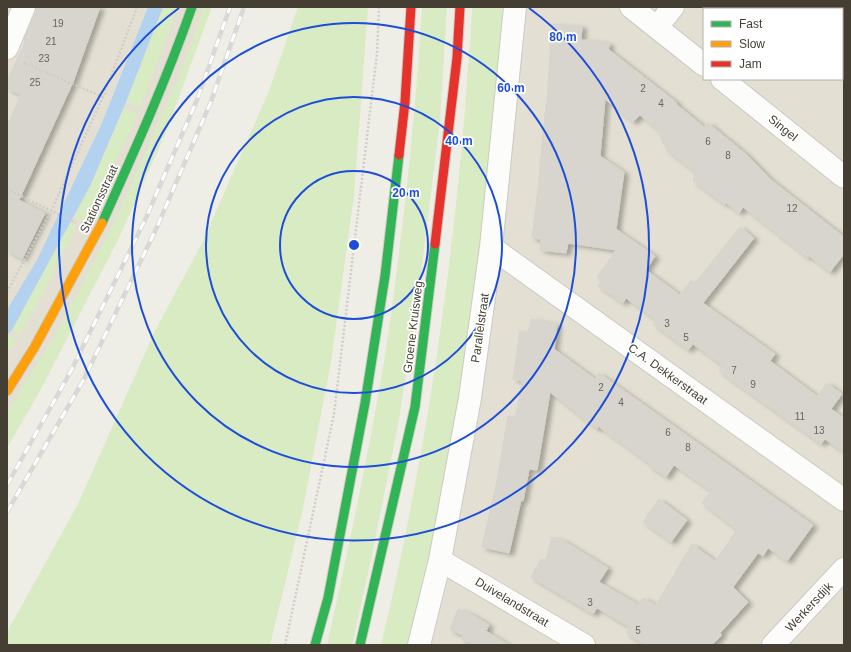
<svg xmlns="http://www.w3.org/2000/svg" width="851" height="652" font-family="Arial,sans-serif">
  <defs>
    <filter id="shadow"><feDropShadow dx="4.5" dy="2.5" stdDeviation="2" flood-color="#0004"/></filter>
  </defs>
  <rect width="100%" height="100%" fill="#eeede6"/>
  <path fill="#e3dfd2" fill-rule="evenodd" d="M7 7H205L172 106 56 346 7 425Z
    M495 7H844V645H399ZM704 9H842V79H704Z"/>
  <path fill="#d8ebc3" d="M163 7H178L140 108 126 102Z
    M204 7H212L166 132 118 240 41 389 7 448V411L59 329 119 212 182 69Z
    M298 7H368L354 195 331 362 302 513 270 645H7V632L78 504 155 331 202 243 269 91Z
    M422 7H447L440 120 417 305 398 425 372 555 352 645H327C348 551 368 457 384 362 392 312 398 261 404 211 412 143 418 75 422 7Z
    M472 7H505L501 36 479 278 447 494 412 645H381C423 470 450 290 465 110 467 76 471 42 472 7Z
    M123 108 138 114 86 224 74 218 91 184Z
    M70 223 76 227 50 279 20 335 12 330Z
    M7 335 16 340 7 354Z"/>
  <path fill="#b2d2f0" d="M148 7H163L126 102 91 184 12 330 7 335V310L37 260 102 123Z"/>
  <path fill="#d7d5ce" stroke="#d6d4cc" filter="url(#shadow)" d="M36 7H100L73 82 19 200 45 213 22 259 7 250V126L21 95 7 88V81L26 40H24L36 12Z
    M552 24 582 26 581 40 599 41 610 44 608 49 677 103 676 104 704 127 708 123 747 155 770 179 844 237V254L830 272 809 256 808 258 743 207 739 213 726 203 724 204 693 181 695 172 667 150 657 129 640 115 633 122 605 99 600 156 624 172 616 229 655 256 646 270 680 295 691 280 695 283 740 227 754 238 703 303 775 354 770 361 817 396 827 383 842 394 831 409 844 418V452L825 439 821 444 719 371 723 366 693 344 688 350 653 324 656 320 626 298 623 303 598 286 602 280 597 277 616 250 568 243 566 253 540 250 541 239 532 238 538 189 546 104H547Z
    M531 319 557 324 554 349 595 379 599 373 813 525 787 561 768 548 763 556 758 553 733 587 748 602 720 633 722 635 712 645H645L626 633 629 627 597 608 593 614 531 577 541 559 546 560 552 537 564 541 608 568 599 582 639 605 643 598 656 605 692 544 715 561 737 530 702 503 711 491 674 465 666 477 649 466 650 464 598 426 597 429 550 392 537 470 529 469 523 501 521 500 509 553 482 547 497 481 508 416 515 418 519 399 522 381 513 379 520 331 528 333Z
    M659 499 687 520 671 542 643 522Z
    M458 609 471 614 489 625 486 631 509 645H475L461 639 463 635 450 630Z"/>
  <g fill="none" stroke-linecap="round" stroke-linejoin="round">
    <defs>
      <path id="street" d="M631 7 704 65
        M657 27 673 7
        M7 48 24 7
        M722 79 844 177
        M491 247 844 500
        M440 560 584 645
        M419 645 440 560 470 398 491 247 515 7
        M773 645 844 569"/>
      <path id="fast" d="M102 223C134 152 166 81 192 7
        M315 645 328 598 365 403 385 276 399 155
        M360 645 415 407 435 244"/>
      <path id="slow" d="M7 391 34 348 102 223"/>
      <path id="jam" d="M399 155 405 102 411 7
        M435 244 457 58 460 7"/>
    </defs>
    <use href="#street" stroke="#cccac3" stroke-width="24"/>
    <use href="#fast" stroke="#cecbbc" stroke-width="11"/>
    <use href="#slow" stroke="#cecbbc" stroke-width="11"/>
    <use href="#jam" stroke="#cecbbc" stroke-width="11"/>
    <path stroke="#d0cdc8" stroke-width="2.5" stroke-dasharray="2 2" stroke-linecap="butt" d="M24 63 103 97
      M7 189 76 223
      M7 292 51 211 103 97 137 7
      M285 645 334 414 377 53 379 7"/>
    <use href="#street" stroke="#fcfcfb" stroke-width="22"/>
    <use href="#fast" stroke="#30b455" stroke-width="9"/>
    <use href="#slow" stroke="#ff9f0a" stroke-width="9"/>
    <use href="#jam" stroke="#e5322d" stroke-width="9"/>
    <defs>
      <path id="rail" d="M7 485 71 371 145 220 197 100 230 7
        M7 512 84 379 157 227 210 104 244 7"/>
    </defs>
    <use href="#rail" stroke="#d8d8d7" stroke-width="4.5"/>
    <use href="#rail" stroke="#fff" stroke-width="3" stroke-dasharray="9" stroke-linecap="butt"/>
  </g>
  <g fill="none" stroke="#1d4ed8" stroke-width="2">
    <circle cx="354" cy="245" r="74"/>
    <circle cx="354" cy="245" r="148"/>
    <circle cx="354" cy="245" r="222"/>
    <path d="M529 8A295 295 0 1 1 179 8"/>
  </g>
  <g text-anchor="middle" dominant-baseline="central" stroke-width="3.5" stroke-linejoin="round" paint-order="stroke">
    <g font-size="10" fill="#6a655a">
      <text x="58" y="23">19</text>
      <text x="51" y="41">21</text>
      <text x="44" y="58">23</text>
      <text x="35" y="82">25</text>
      <text x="643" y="88">2</text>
      <text x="661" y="103">4</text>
      <text x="708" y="141">6</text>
      <text x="728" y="155">8</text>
      <text x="792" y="208">12</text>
      <text x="667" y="323">3</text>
      <text x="686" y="337">5</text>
      <text x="734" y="370">7</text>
      <text x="753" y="384">9</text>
      <text x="601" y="387">2</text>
      <text x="621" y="402">4</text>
      <text x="800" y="416">11</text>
      <text x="819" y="430">13</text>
      <text x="668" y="432">6</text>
      <text x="688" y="447">8</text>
      <text x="590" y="602">3</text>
      <text x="638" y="630">5</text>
    </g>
    <g font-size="12" fill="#443f32" stroke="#fff">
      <text transform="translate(783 128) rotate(39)">Singel</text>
      <text transform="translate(99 199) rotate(-65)">Stationsstraat</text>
      <text transform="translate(413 327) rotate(-83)">Groene Kruisweg</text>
      <text transform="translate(480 328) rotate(-82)">Parallelstraat</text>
      <text transform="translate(668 374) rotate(36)">C.A. Dekkerstraat</text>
      <text transform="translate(512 602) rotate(31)">Duivelandstraat</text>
      <text transform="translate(809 607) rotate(-47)">Werkersdijk</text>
    </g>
  </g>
  <circle cx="354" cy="245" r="6" fill="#1d4ed8" stroke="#fff" stroke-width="2"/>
  <g font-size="12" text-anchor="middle" font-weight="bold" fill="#1d4ed8" stroke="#fff" stroke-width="3.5" stroke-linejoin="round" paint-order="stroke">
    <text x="563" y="41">80 m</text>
    <text x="511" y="92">60 m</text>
    <text x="459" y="145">40 m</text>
    <text x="406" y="197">20 m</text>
  </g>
  <rect width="851" height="652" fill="none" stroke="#443f32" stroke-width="16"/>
  <rect x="703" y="8" width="140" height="72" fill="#ffffff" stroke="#b4b2ad"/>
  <rect x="711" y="21" width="20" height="6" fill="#30b455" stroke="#b4b2ad"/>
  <text x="739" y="28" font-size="12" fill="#443f32">Fast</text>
  <rect x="711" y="41" width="20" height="6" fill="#ff9f0a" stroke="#b4b2ad"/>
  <text x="739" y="48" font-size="12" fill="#443f32">Slow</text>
  <rect x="711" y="61" width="20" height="6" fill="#e5322d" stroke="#b4b2ad"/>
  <text x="739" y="68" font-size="12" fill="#443f32">Jam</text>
</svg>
